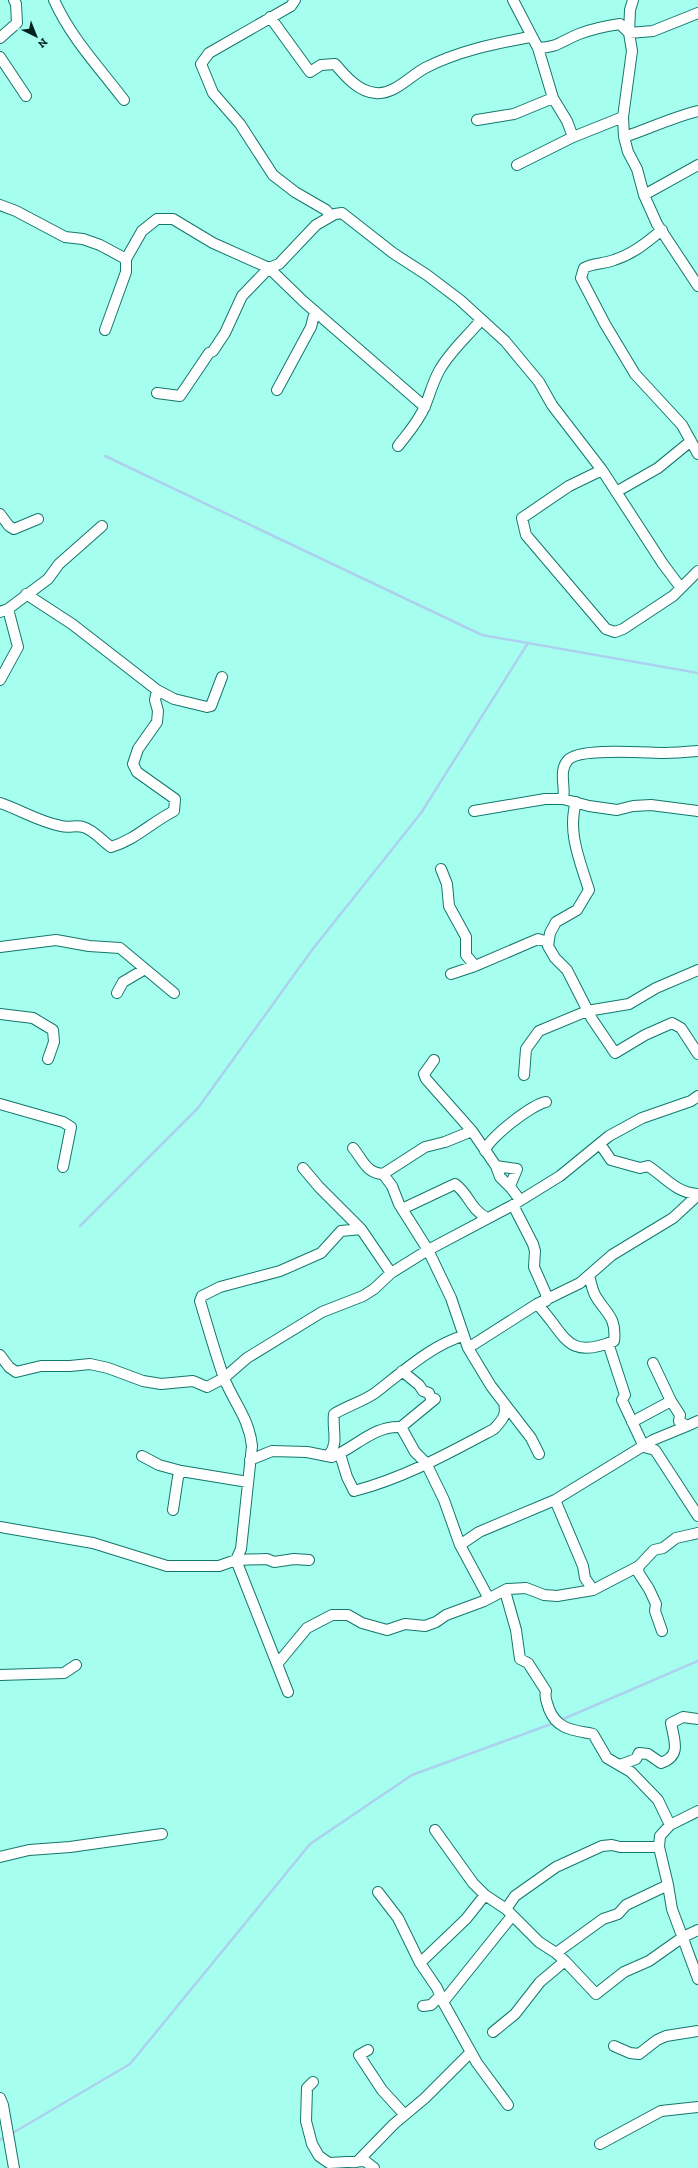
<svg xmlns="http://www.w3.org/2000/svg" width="698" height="2168" font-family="'Zilla Slab',serif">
  <rect width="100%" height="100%" fill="#a6feef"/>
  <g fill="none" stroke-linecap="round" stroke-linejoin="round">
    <path stroke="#acd1ee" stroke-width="2.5" d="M105 456 482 635 698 673
      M80 1226 198 1108 312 950 421 813 528 643
      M561 1720 698 1661
      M11 2134 130 2064 310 1844 412 1775 554 1723
      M0 2140 6 2136"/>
    <defs>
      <path id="minor" d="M54 0C71 38 99 67 124 100
        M295 0 291 6 209 53 201 64 213 93 240 124 273 175 295 192 326 210 331 216
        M513 0 538 48 553 98 567 121 573 137
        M633 0 630 10 629 33 632 51 623 117 624 137 628 152 637 169 644 195 657 224 698 286
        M270 17 310 72 321 65 335 64C346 77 359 92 376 93 394 95 410 76 425 68 458 51 493 44 530 37
        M0 38 17 23 16 4 14 0
        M538 48C559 47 561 41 579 34 592 29 606 26 620 24L629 33 653 31 698 13
        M0 57 26 96
        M477 120 514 114 553 98
        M624 137C649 129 672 117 698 111
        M517 165 573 137 623 117
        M644 195 698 165
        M0 205 16 211 65 237 83 239 100 245 126 259
        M662 230C646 243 633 254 614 260 604 264 593 263 584 268L581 278 605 324 635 374 682 425 698 454
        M105 330 126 272V259L142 231 157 219H173L213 243 269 268 303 301 425 407
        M277 390 311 327 315 311
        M157 393 180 396 209 353 213 351 225 333 242 296 269 268 279 264 316 225 335 214 342 213 393 253 427 275 460 300 505 341 539 382 552 405 602 470 663 564 681 588
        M398 446C408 433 419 421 425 406 430 394 433 382 439 371 450 351 467 337 481 320
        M602 470 569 486 522 518 526 535 606 629 615 632 623 629 673 596 698 571
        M616 492 658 468 691 441
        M0 514 9 526 14 529 38 519
        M26 594 72 624 157 690 174 699 207 707 211 706 222 677
        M0 612 8 609 48 579 59 564 102 526
        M0 680 18 647 8 609
        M563 799C566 787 558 771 568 760 580 747 646 753 664 753 675 753 687 752 698 751
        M576 802C567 832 580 861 589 890L577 910 556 922 550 933 548 946 555 958 567 970 592 1019 615 1053 645 1035 672 1023 681 1028 698 1054
        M0 803C21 810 39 822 61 826 68 828 77 825 83 827 94 830 102 841 111 847 135 840 152 822 174 811L175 799 137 772 133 764 138 749 157 722 158 711 155 700 157 690
        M474 811 545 799H563L589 806 617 810 633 806 651 805 698 811
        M441 869 447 884 449 906 466 937V955L475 966
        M0 947 56 940 89 946 120 948 174 993
        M451 974 475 966 538 939 548 942
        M117 993 123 982 145 969
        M0 1014 33 1018 53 1030 54 1042 48 1059
        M434 1060 424 1074 426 1079 472 1131 496 1166 500 1177 511 1188 520 1200
        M524 1075 526 1049 539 1031 587 1011 629 1004 656 988 698 970
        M0 1104 63 1122 71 1127 63 1167
        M600 1144 611 1160 640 1168 648 1166C665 1177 676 1193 698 1194
        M353 1148C363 1160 366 1173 383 1174L392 1186 399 1204 428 1250 451 1298 468 1348 491 1386 531 1438 539 1454
        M485 1151C488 1138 533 1104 546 1102
        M496 1166 517 1169 510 1186
        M303 1168 319 1187 361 1229 391 1273
        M383 1174 425 1147 445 1142 472 1131
        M513 1205 533 1244 535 1251 534 1267 546 1294V1301
        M402 1209 455 1184C469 1194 470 1209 487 1218
        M537 1304 580 1283 612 1255 673 1218 698 1195
        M608 1343 625 1395 622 1400 644 1447 655 1450 698 1516
        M468 1348 537 1304C566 1334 565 1361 614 1341 617 1316 605 1313 595 1295 592 1289 591 1282 589 1276
        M0 1355 9 1367 16 1372 41 1366H70L90 1364 108 1368 143 1381 161 1384 193 1381 207 1387 224 1378 247 1358 322 1312 363 1296 374 1289 391 1273 428 1250 513 1205 560 1176 609 1136 642 1118 691 1101 698 1096
        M653 1363 671 1401
        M632 1422 671 1401 680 1415 679 1421 687 1426 698 1421
        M401 1427 415 1452 426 1463 444 1500 460 1545 488 1597
        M340 1454 347 1477 354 1491C404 1478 449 1453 494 1429 502 1420 507 1416 504 1403
        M329 1455C339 1443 332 1429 334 1414 347 1406 364 1401 375 1393 400 1374 433 1344 463 1336
        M142 1456 159 1465 181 1471
        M250 1460 272 1451 307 1452 332 1457C355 1448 374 1425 401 1427L435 1399H431L429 1393 423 1391 419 1385 402 1371
        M555 1500 583 1566 585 1578 593 1590
        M173 1510 178 1477 181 1471 248 1482
        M0 1527 93 1543 167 1566H219L236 1560 267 1559 274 1562 294 1559 309 1560
        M460 1545 479 1532 555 1500 653 1440 687 1426
        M505 1591 516 1630 520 1659 528 1663 546 1691C544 1698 547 1702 549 1709 557 1730 574 1730 593 1734L607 1758 631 1772 658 1800 670 1825
        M662 1631 655 1611 656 1604 649 1589 638 1572 639 1566 654 1550 663 1548 676 1538 698 1533
        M278 1663 307 1628 332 1615H348L362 1623 387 1630 405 1624 425 1626 436 1622 446 1615 484 1601 507 1589 526 1588 544 1595 557 1596 593 1590 639 1566
        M0 1675 64 1673 76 1665
        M288 1692 236 1560 241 1549 252 1446C249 1418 234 1403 224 1378 215 1353 208 1327 200 1301L202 1296 220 1287 280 1271 321 1253 341 1231 361 1229
        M620 1765 636 1759 639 1753 648 1754 661 1763C682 1756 674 1740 671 1723L683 1717 698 1719
        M698 1811 670 1825 660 1836 659 1847 668 1885 672 1909 698 1979
        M435 1830 473 1883 485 1895 506 1909 539 1942 556 1953 565 1961
        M0 1857 29 1850 70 1847 162 1834
        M378 1892 398 1918 420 1963 437 1988 443 2002 512 1916
        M506 1909 515 1896 556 1867 602 1846 612 1845 620 1847H659
        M556 1953 603 1919 618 1914 626 1905 668 1885
        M420 1963 466 1919 485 1895
        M443 2002 477 2063 508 2105
        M423 2006 431 2005 440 1996
        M493 2032 515 2014 540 1982 565 1961 596 1994 624 1972 649 1961 683 1937 698 1930
        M614 2046 630 2053 639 2054 657 2040 666 2036 698 2031
        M368 2050 359 2055 382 2090 404 2114
        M313 2082 307 2088 306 2121 312 2144 319 2156 329 2163 365 2161 374 2168
        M0 2098 3 2105 14 2168
        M600 2144 661 2111 698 2107
        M357 2162 394 2124 425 2098 471 2052"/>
    </defs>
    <use href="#minor" stroke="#13776b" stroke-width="12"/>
    <use href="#minor" stroke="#fff" stroke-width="10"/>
  </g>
  <g transform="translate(36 36) rotate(137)" stroke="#a6feef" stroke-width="3" paint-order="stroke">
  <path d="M0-3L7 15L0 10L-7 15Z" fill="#00231e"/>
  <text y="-6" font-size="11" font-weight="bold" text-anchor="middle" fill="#00231e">N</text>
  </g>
</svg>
